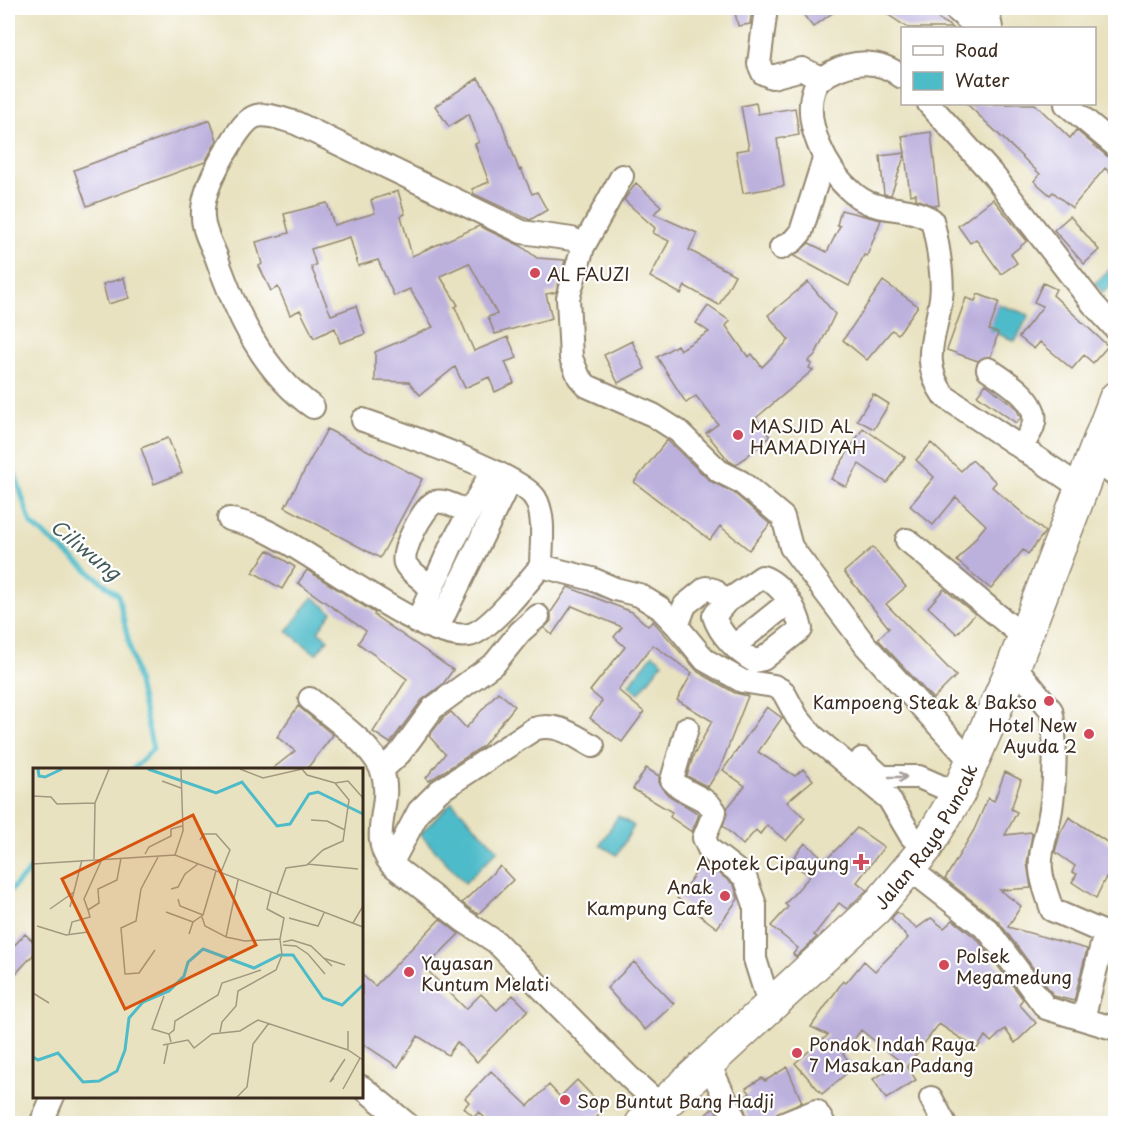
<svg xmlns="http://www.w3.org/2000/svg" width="1123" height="1131" font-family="'Playpen Sans',sans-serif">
  <rect width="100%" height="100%" fill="#fff"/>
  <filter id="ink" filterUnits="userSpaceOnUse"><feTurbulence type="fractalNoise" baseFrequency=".0167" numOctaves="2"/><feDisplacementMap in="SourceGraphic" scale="12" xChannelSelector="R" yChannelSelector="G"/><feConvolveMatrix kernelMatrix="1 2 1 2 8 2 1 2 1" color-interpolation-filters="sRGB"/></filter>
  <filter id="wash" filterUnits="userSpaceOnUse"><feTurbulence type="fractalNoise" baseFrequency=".008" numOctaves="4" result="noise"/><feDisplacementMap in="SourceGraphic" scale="24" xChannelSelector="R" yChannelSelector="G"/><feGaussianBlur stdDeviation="1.35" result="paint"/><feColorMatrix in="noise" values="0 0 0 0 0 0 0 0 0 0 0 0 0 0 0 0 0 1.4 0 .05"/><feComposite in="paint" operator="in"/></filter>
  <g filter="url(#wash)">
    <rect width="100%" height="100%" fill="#e8e2c0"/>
    <path fill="#4ebbc9" stroke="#447274" stroke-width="1.5" d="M1115 265V282L1103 293 1095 283Z
      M998 304 1029 315 1015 341 989 330Z
      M313 597 332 612 318 631 328 639 316 654 287 631Z
      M653 654 663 662 639 693 629 685Z
      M452 802 498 850 465 883 420 834Z
      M618 816 634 826 617 855 600 845Z"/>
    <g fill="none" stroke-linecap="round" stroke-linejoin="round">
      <path stroke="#4ebbc9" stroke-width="5" d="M8 452 31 524 118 595 153 749 132 770
        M8 893 34 866"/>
    </g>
    <g id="blocks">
      <path fill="#bcb0dd" d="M734 8H752L750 24 738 26Z
        M798 8H839L813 27Z
        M878 8H922L953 28H908Z
        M478 78 495 104 519 170 521 169 532 194 537 192 547 210 530 220 474 194 472 189 489 182 475 144 479 142 469 114 449 127 435 106Z
        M756 103 758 114 795 108 799 135 777 139 784 186 743 193 736 151 749 149 741 106Z
        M967 104H1035L1070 138 1076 130 1107 156 1116 159V179L1105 168 1072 208 1053 192 1050 195 1034 181 1040 174Z
        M210 120 217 140 205 162 87 206 74 170Z
        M931 132 939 205 934 206 916 199V194L910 195 905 154 891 195 884 194 880 156 905 153 902 136Z
        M636 183 661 206 654 214 697 233 689 250 735 275 719 305 685 286 681 294 650 277 669 241 653 233 655 228 624 200Z
        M398 191 405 214 401 216 412 256 479 226 521 246 537 258 565 260 556 292 546 294 552 318 495 334 488 317 497 314 469 263 440 276 458 305 455 307 474 351 508 337 517 358 505 362 514 383 495 392 489 377 465 388 455 367 420 395 409 382 375 381V352L433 327 410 289 394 296 378 260 358 266 350 237 311 249 316 265 311 267 331 315 356 306 365 334 340 343 335 328 314 338 300 310 290 315 278 287 271 291 259 266 262 264 256 242 289 233 284 214 327 203 334 225 375 213 371 200Z
        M993 199 1027 241 1011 254 1017 263 1001 274 976 239 970 243 958 226Z
        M841 210 881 220 867 256 864 255 849 286 794 256 809 243 827 252 840 226 837 225Z
        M1070 216 1099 250 1084 264 1054 230Z
        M124 278 129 298 108 304 103 284Z
        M883 281 918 306 898 334 892 330 867 360 843 340Z
        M808 282 835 314 815 355 808 361 811 364 809 368 813 370 756 418 770 437 736 465 729 461 706 433 718 424 696 396 686 403 657 357 677 345 680 350 709 332 696 323 708 306 730 321 726 326 748 357 752 354 762 367 789 340 768 315Z
        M1043 283 1056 289 1053 295 1108 346 1093 363 1084 355 1072 369 1040 342 1034 349 1019 337 1043 306 1034 302Z
        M978 294 999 302 989 330 998 333 991 356 978 361 947 350 966 298 975 301Z
        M632 341 645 369 618 383 604 355Z
        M986 384 1016 408 1021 418 1016 423 977 395Z
        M873 394 889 404 874 429 857 420Z
        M863 428 905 457 887 483 859 464 846 487 831 479Z
        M327 429 422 479 380 558 285 507Z
        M168 438 182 473 154 484 141 448Z
        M667 440 710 481 734 493 770 524 749 550 720 526 710 540 634 482Z
        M931 443 961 471 972 460 996 482 992 487 1045 532 1028 554 1023 550 991 589 957 561 986 525 956 497 933 525 910 506 934 477 916 460Z
        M873 547 906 587 886 604 956 676 933 699 878 639 889 628 844 572Z
        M268 550 295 567 282 589 253 572Z
        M307 570 375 613 374 615 453 670 443 684 422 700 390 743 373 732 407 679 358 643 366 631 298 583Z
        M568 587 632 612 648 626 653 621 698 672 735 693 748 696 720 768 708 787 687 776 693 757 712 721 677 700 692 673 653 645 618 690 644 712 622 742 590 718 602 701 590 691 625 647 614 637 622 627 572 606 552 635 544 628 551 621V612Z
        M944 589 975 614 957 634 928 607Z
        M498 692 515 706 483 746 429 781 426 778 445 754 429 736 443 718 451 712 466 728Z
        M298 706 333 735 306 770H271L295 751 277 737Z
        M767 707 782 718 758 752 795 776 803 769 813 780 787 802 805 818 786 841 767 825 760 834 756 830 743 845 723 826 728 807 745 786 723 770Z
        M646 768 659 776V784L668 795 699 814 692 832 670 817 672 812 633 789Z
        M1005 772 1021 780 1011 809 1017 812 1005 835 1031 832 1032 835 1027 863 1031 888 1000 890 1021 906 1008 927 1087 949 1074 1001 1054 996 999 922 945 879 974 830 988 798 994 801Z
        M1069 817 1116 848V883L1106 877 1096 898 1072 882 1077 874 1072 872 1075 866 1055 852 1060 834Z
        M857 828 884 847 857 882 867 890 847 909 839 903 814 935 817 937 796 957 793 954 798 948 771 926 788 907 785 904 810 876 790 862 805 843 826 860Z
        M704 862 734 885 738 899 717 928 677 898Z
        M500 866 513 880 478 914 462 903Z
        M897 912 917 928 931 918 944 928 953 920 978 940 1023 999 1019 1004 1036 1023 1015 1043 1005 1029 991 1042 985 1036 977 1049 939 1024 907 1066 916 1080 886 1099 873 1079 902 1063 861 1030 843 1054 854 1067 822 1094 795 1063 828 1035 811 1027 843 981 846 983 864 961 875 971 908 938 891 919Z
        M440 919 459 934 425 968 466 1009 481 994 497 1010 513 995 528 1010 477 1062 457 1042 448 1055 418 1036 398 1067 362 1043V975L375 986Z
        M25 934 34 942V954L8 982V952Z
        M634 962 674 1004 645 1030 607 988Z
        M787 1067 802 1102 778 1112 771 1124H750L741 1100 750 1093 746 1088 762 1078 765 1081Z
        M491 1071 528 1106 549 1085 560 1097 577 1080 605 1109 590 1124H491L479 1112 474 1117 464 1108 469 1102 465 1098Z
        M714 1107 722 1124H696Z"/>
    </g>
  </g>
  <g filter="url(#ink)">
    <use href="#blocks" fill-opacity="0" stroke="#92866f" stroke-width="1.5"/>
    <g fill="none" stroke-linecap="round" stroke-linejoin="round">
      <defs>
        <path id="minor" d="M766 8 759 64 763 73 772 77 802 69 821 78
          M954 8 978 28
          M987 8 991 28
          M902 77C880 59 854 60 830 73 823 77 817 81 814 89 802 123 827 171 852 192 878 216 902 202 932 220 937 239 944 279 941 298 936 337 919 360 944 396L1080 487
          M929 104 994 176 1093 304 1116 329
          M1066 104 1116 146
          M583 247 622 176
          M781 248 793 241 801 232 824 159
          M988 369C1005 380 1042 402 1033 426 1031 433 1025 441 1021 447
          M313 407C262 371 236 313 216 256 211 244 203 230 203 217 201 195 218 164 230 145 252 109 257 111 296 123L522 232 572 239 583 247 568 298 571 358 579 377 587 386 653 415 678 431 719 471 741 482 783 517 791 547 866 646 971 761
          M363 420C394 431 520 474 535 498 546 516 541 546 541 566
          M1092 457 1116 476
          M229 519C241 522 253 525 264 530 311 550 425 643 469 635 488 632 528 582 541 566L592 579 615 589 639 595 660 608 677 626
          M907 540 1025 638
          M762 577C781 583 797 609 801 629L763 659 754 661C737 651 720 635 714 616L726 602Z
          M430 589C423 577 409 573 405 563 400 552 424 506 435 502 446 499 456 509 466 509L474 504
          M726 602 714 590 706 588 685 605 677 626 705 660 742 681 774 686 783 691 797 717 813 736 889 799 911 836 925 849
          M417 622 451 546 492 471
          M437 629 510 480
          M734 646 789 602
          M1014 665 1051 710C1057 736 1055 793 1049 820 1046 837 1039 852 1041 870 1042 883 1048 897 1052 910L1105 933 1083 1019
          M310 699C331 717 372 744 382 771 394 805 367 834 391 864L464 921 496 942 630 1078 661 1106
          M687 728 672 780C685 795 703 794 715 811L704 838 709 849 745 877 755 905V959L770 1007
          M862 759 882 777H919L958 794
          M382 770 400 753 433 708 495 663 520 632 538 616
          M391 864 419 811 439 791 534 729C557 722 573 735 593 746
          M910 869 988 930 1046 1008 1116 1029
          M709 1064 737 1124
          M362 1087 407 1124
          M931 1098 945 1124
          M41 1124 53 1096
          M784 1124 816 1111 824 1124"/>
        <g id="highway">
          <path id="s1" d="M642 1124 875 909 925 849 958 794 1014 665 1116 398"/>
        </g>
      </defs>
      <use href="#minor" stroke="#92866f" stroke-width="26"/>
      <use href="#highway" stroke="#92866f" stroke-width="36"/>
      <use href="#minor" stroke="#fff" stroke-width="22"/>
      <use href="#highway" stroke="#fff" stroke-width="33"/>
    </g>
    <defs><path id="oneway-shaft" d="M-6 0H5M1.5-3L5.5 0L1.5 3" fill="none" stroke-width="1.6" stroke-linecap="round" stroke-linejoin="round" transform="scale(1.5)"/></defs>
    <use stroke="#a79f9a" href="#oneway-shaft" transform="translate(898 777)"/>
  </g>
  <g fill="#d1495b" stroke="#fff" stroke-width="2">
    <circle cx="535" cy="273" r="6"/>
    <circle cx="738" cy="435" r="6"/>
    <circle cx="1049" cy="701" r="6"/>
    <circle cx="1089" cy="734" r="6"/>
    <path d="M858 853h6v6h6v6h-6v6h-6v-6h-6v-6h6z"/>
    <circle cx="725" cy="896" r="6"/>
    <circle cx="944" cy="965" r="6"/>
    <circle cx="409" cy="972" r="6"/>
    <circle cx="797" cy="1053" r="6"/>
    <circle cx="565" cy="1100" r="6"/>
  </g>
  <g text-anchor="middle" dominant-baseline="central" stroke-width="4.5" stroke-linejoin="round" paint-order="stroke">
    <g font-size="18" fill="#3b2a1e" stroke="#fff" text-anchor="start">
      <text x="547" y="273">AL FAUZI</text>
      <text x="750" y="425">MASJID AL<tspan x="750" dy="21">HAMADIYAH</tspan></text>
      <text x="1037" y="701" text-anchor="end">Kampoeng Steak &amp; Bakso</text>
      <text x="1077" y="724" text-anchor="end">Hotel New<tspan x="1077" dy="21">Ayuda 2</tspan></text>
      <text x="849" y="862" text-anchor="end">Apotek Cipayung</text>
      <text x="713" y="886" text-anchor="end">Anak<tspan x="713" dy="21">Kampung Cafe</tspan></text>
      <text x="956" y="955">Polsek<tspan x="956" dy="21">Megamedung</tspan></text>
      <text x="421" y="962">Yayasan<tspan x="421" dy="21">Kuntum Melati</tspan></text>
      <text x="809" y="1043">Pondok Indah Raya<tspan x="809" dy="21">7 Masakan Padang</tspan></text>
      <text x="577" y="1100">Sop Buntut Bang Hadji</text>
    </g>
    <g font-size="18" fill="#3b2a1e" stroke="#fff">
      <text stroke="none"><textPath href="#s1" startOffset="406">Jalan Raya Puncak</textPath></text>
    </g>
    <g font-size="20" font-style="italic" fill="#425d5a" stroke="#fff">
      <text transform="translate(86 549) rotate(39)">Ciliwung</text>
    </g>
  </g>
  <g transform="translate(33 768)">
    <rect width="330" height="330" fill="#e8e2c0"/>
    <path fill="none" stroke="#4ebbc9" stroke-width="3" d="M5 1 6 8 12 9 29 1M115 1 183 25 209 14 244 58 257 56 276 26 285 24 330 46M0 289 5 292 25 285 50 314 66 313 84 303 92 282 96 250 110 234 136 223 151 208 155 194 170 181 221 200 247 187H260L290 230 309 237 330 217"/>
    <path fill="none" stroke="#a3987f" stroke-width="1.5" d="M207 1 230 10 269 1 274 7 302 15 316 32 310 73 290 82 274 97 253 100 244 126M129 13 148 20M302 15 315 13 330 30M0 28 18 29 24 36 62 35M278 52 294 53 312 62M167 72 171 66H183L197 82 188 104M112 86 116 79 138 68V61L149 58M142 87 150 63 148 1M61 91 62 35 76 1M69 91 51 131 55 142 66 135 65 121 84 112 88 90M0 96 142 87 330 159M274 96 325 101M138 121 145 119 152 106 165 96M145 131 147 138 170 147M37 139 49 92M17 141 41 124M133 144 160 154M169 149 172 158 193 169 205 112M256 150 285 158 291 145M320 155 330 138M4 158 33 167 55 164M36 166 39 154 57 149 55 142M156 166 160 154 170 147 183 103M193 169 212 173 247 171M250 174 259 172 278 178 299 198M250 177 263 178 275 186 292 206M122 182 106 205 92 206 88 160 103 153 108 121 125 89M290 190 312 197M0 225 16 235M131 228 119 261 136 266 138 274M187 264 189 254 203 238 205 223 243 202 249 187 247 171 251 150 234 141 238 124M136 266 141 262 142 253 185 227 189 215 228 202M130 277 155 272 161 280 179 266 207 263 225 252 315 282 330 292M315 282V263M131 296 135 276M301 310 297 314 312 291M310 321 327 290M204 329 214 319 220 276 236 255"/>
    <path fill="#d7540e" fill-opacity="0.15" stroke="#d7540e" stroke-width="3" d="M160 47 223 177 92 241 29 111Z"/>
    <rect width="330" height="330" fill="none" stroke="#3b2a1e" stroke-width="3"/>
  </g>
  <rect width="1123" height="1131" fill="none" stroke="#fff" stroke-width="30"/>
  <rect x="901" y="27" width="195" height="78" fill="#ffffff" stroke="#b1aaa5" stroke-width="1.5"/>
  <rect x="913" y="46" width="30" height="9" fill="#ffffff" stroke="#b1aaa5" stroke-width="1.5"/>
  <text x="955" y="57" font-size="18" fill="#3b2a1e">Road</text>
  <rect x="913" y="72" width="30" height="18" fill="#4ebbc9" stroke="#b1aaa5" stroke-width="1.5"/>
  <text x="955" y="87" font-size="18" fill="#3b2a1e">Water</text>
</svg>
